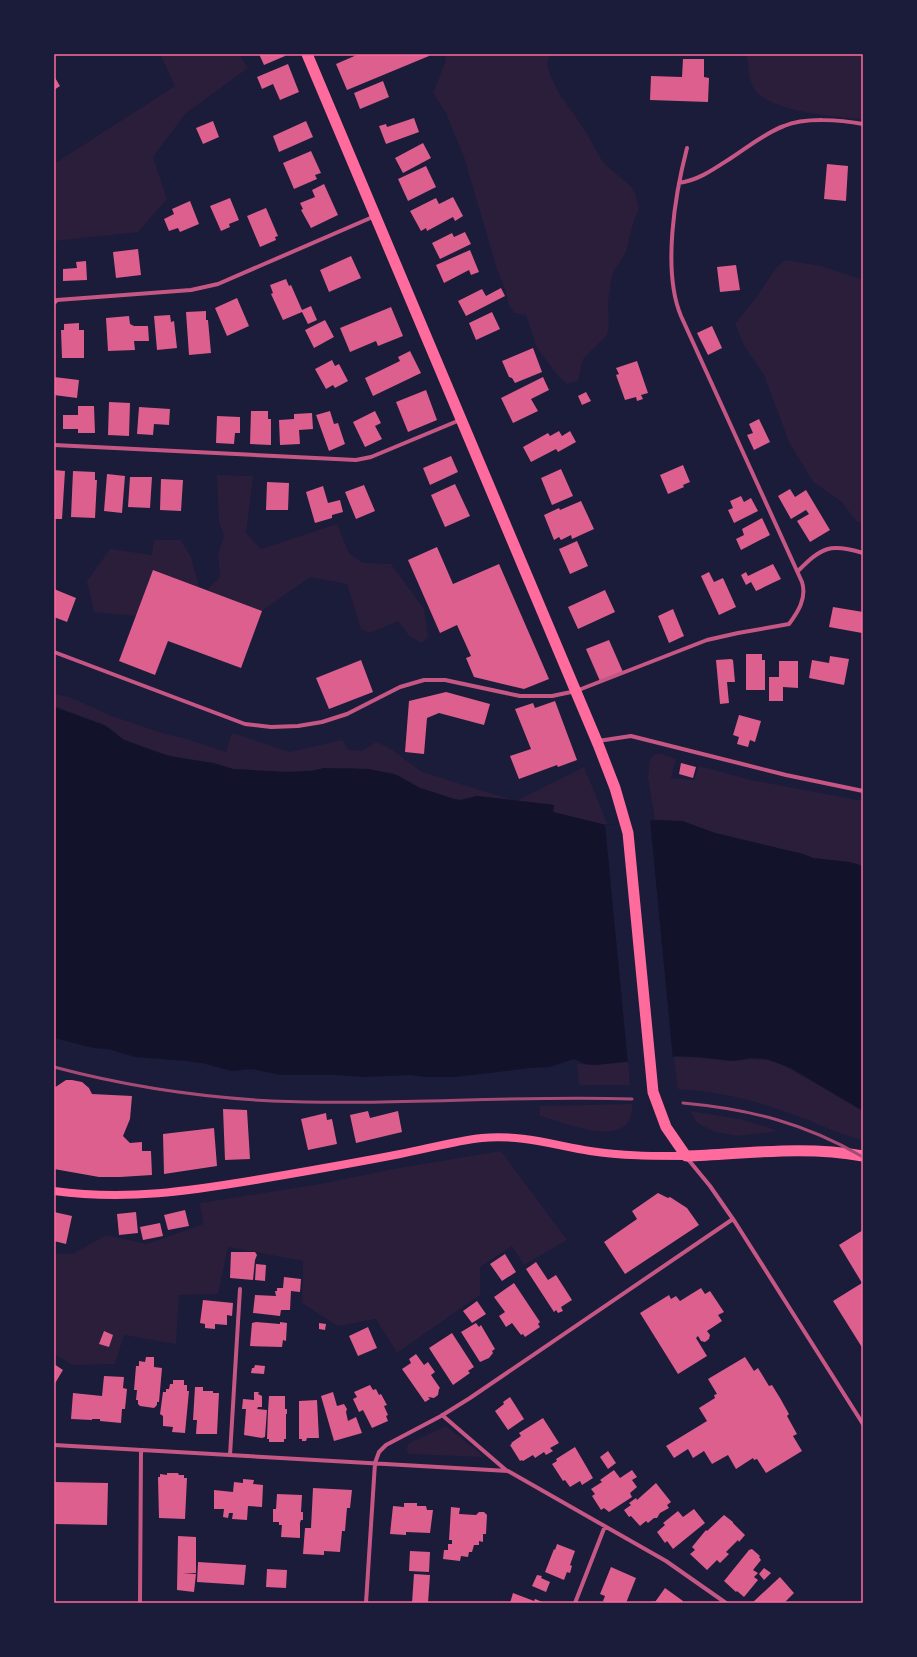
<svg xmlns="http://www.w3.org/2000/svg" width="917" height="1657" font-family="'Exo 2',sans-serif">
  <rect width="100%" height="100%" fill="#1b1b3a"/>
  <path fill="#2a1e3b" d="M160 54H239L248 68 186 113 153 157 167 199 138 232 54 241V164L175 86Z
    M445 54H550L547 64 550 75 560 95 585 130 601 159 608 167 625 181 633 189 637 199 639 210 634 220 626 252 614 271 611 281 608 303 609 325 607 335 583 359 578 381 567 384 558 376 537 348 526 315 514 313 508 303 506 291 497 269 464 157 446 113 433 93 446 60Z
    M746 54H863V119C837 117 766 112 753 87 748 80 749 63 746 54Z
    M785 260 821 266 863 280V523L856 521 842 502 813 482 789 442 764 375 744 345 735 324 758 295 776 268Z
    M217 475 253 476 246 533 261 549 337 524 349 553 363 563 391 564 424 609 428 637 422 643 410 637 398 621 370 633 361 629 347 584 310 577 262 611 207 590 220 577 218 554 224 536 219 522Z
    M154 540H181L191 557 199 587 153 570 136 616 94 612 87 581 110 549 152 555Z
    M54 694 69 697 112 716 165 734 184 738 226 752 232 733 290 752 342 740 349 750 362 751 376 742 388 747 422 772 516 801 584 767 607 823 605 825 553 812 554 805 477 796 461 800 454 799 420 788 392 773 352 768 285 772 233 769 213 763 166 755 120 738 112 730 103 724 54 706Z
    M656 754H662L676 759 671 778 694 780 699 766 751 780 863 801V866L849 862 813 858 803 854 715 833 682 821H655L648 777 650 759Z
    M674 1057 703 1058 733 1061 751 1059 771 1060 783 1065 863 1111V1140C841 1135 821 1125 800 1117 762 1102 719 1091 678 1089Z
    M628 1062 630 1085H581L579 1084 577 1064 595 1065Z
    M632 1104C635 1153 566 1123 540 1116V1106Z
    M690 1111 740 1119 779 1131 737 1136 715 1132 697 1123Z
    M501 1151 567 1240 524 1265 512 1246 480 1267V1295L397 1353 376 1319 338 1326 302 1303 303 1261 228 1247 218 1294 179 1295 176 1344 124 1335 115 1364 73 1365 54 1354V1254H73L106 1235 147 1244 203 1224 200 1203 320 1184 388 1170Z
    M446 1426 479 1452 482 1456 481 1457 411 1454 408 1453 406 1449 409 1443Z"/>
  <path fill="#12122b" d="M54 707 106 726 124 740 154 751 173 757 213 763 233 769 285 772 311 771 324 768 369 769 397 775 420 788 454 799 461 800 477 796 554 805 553 812 606 825 658 820 682 821 715 833 803 854 813 858 849 862 863 866V1111L791 1068 766 1059 751 1058 733 1061 698 1057 678 1056 595 1065 585 1064 574 1059 550 1067 530 1068 455 1077H427L410 1075 365 1077 336 1075H281L251 1069 232 1071 202 1063 187 1061 135 1057 108 1049 94 1048 54 1038Z"/>
  <path fill="#1b1b3a" d="M650 820 673 1059 628 1064 605 825Z"/>
  <path fill="#dd5f8e" d="M259 54H284L285 56 264 65Z
    M359 54H428L429 56 347 90 336 64Z
    M683 59H704V77L709 78 708 102 650 100 651 76 682 77Z
    M288 64 299 92 280 100 273 84 262 89 257 77Z
    M54 76 60 86 54 90Z
    M383 81 389 97 360 109 354 93Z
    M414 118 419 132 386 144 379 126 386 124 387 127Z
    M213 121 219 137 203 144 196 128Z
    M306 121 313 137 279 152 273 136Z
    M423 143 431 158 403 173 395 158Z
    M311 151 321 173 315 175 317 179 294 189 283 163Z
    M827 164 848 166 846 201 824 199Z
    M426 166 436 187 408 201 398 179Z
    M324 184 338 215 311 228 301 210 303 209 300 203 315 197 312 190Z
    M453 197 463 216 455 221 453 217 427 231 426 228 421 231 410 211 436 198 439 204Z
    M230 198 239 220 229 224 230 227 221 231 210 206Z
    M190 201 199 224 180 232 178 228 169 231 164 219 174 214 172 209Z
    M266 208 278 236 275 237 276 240 260 247 247 216Z
    M465 232 471 244 440 259 432 243 452 233 454 237Z
    M138 249 141 275 116 278 113 252Z
    M470 250 479 272 471 275 469 270 444 283 436 265Z
    M351 256 361 278 329 292 320 270Z
    M86 261 87 280 63 281V269L77 268 76 262Z
    M736 265 740 290 720 292 717 267Z
    M286 279 289 286 291 285 302 310 311 306 317 320 308 324 302 312 283 320 271 294 273 293 270 285Z
    M501 288 505 296 466 316 458 301 482 289 486 296Z
    M237 298 249 326 227 336 215 308Z
    M391 307 403 336 378 346 376 341 350 352 340 328Z
    M206 311V320H208L211 353 189 355 186 312Z
    M492 312 500 329 476 340 469 323Z
    M170 315 171 322 174 321 177 348 157 350 154 316Z
    M129 316 130 324 134 326H148L149 341H134L135 350 108 351 106 318Z
    M325 320 334 337 314 348 305 330Z
    M79 323V330H84V358H62L61 330H64V324Z
    M712 326 722 348 708 355 697 333Z
    M533 348 542 372 515 383 512 378 509 377 502 361Z
    M410 351 421 373 373 396 365 378 400 361 398 357Z
    M332 360 335 366 339 364 348 381 335 388 333 385 326 389 315 369Z
    M637 361 648 393 641 395 643 399 637 401 636 397 625 400 616 375 619 374 616 368Z
    M54 377 79 380 77 398 54 395Z
    M543 377 549 390 531 399 538 411 513 423 501 398Z
    M426 390 437 420 408 432 396 402Z
    M586 392 591 401 582 405 578 396Z
    M109 402 130 403 129 436 108 435Z
    M78 406H94L95 433H78V429H63V415H78Z
    M139 407 170 409 169 425 154 424 153 435 137 434Z
    M251 411H268V419H271V445L250 444Z
    M330 411 334 424 338 423 345 444 329 451 316 415Z
    M375 411 381 423 375 426 382 439 365 447 353 422Z
    M312 413 313 429 299 430 300 444 280 445 279 420 294 419V414Z
    M217 416 240 417V433H235L234 444 216 443Z
    M759 419 770 442 754 450 747 435 753 433 749 424Z
    M559 431 562 436 570 431 576 442 558 452 556 449 531 462 523 447 548 433 550 436Z
    M451 456 458 472 430 485 423 468Z
    M683 465 690 482 683 485 684 487 668 494 660 475Z
    M561 469 573 496 552 505 541 478Z
    M54 470 65 471 62 519H54Z
    M73 471 95 472V480H97L95 518 71 517Z
    M107 474 125 476 122 513 104 511Z
    M130 477H152L150 508 128 507Z
    M161 479 183 480 181 511 160 510Z
    M267 482 289 483 288 510H266Z
    M455 484 470 516 445 527 431 495Z
    M364 485 375 511 356 519 345 492Z
    M323 486 328 503 340 500 343 512 332 515V518L315 523 306 492Z
    M790 489 795 497 806 490 830 530 810 542 797 521 809 514 806 510 791 519 778 496Z
    M741 496 744 502 751 498 758 511 734 523 728 510 733 508 730 501Z
    M581 501 594 529 572 539 571 535 561 540 559 537 554 540 544 515 559 508 560 510Z
    M762 518 770 535 741 550 736 539 744 535 742 529Z
    M577 541 588 566 570 574 559 549Z
    M437 547 453 584 499 564 549 679 524 689 474 677 466 658 471 656 457 625 440 633 408 560Z
    M773 564 781 579 756 591 751 582 746 585 741 575 746 572 748 576Z
    M153 570 262 611 241 668 168 641 155 675 119 661Z
    M709 572 714 582 723 578 736 607 719 615 701 576Z
    M54 589 76 598 67 622 54 617Z
    M605 590 615 612 578 629 568 607Z
    M833 607 863 612 862 633 829 627Z
    M673 609 684 636 669 643 658 616Z
    M609 640 623 672 600 681 586 649Z
    M746 654H762V660H765V690H746Z
    M830 656 849 659 844 685 809 678 812 660 829 663Z
    M731 659 733 660 735 682H727L729 703 720 704 716 660Z
    M361 660 373 692 329 709 316 678Z
    M779 661H798V688L783 687V701H769V677H779Z
    M446 692 490 704 484 725 439 713 427 718 424 754 405 752 409 701Z
    M555 701 577 760 558 767 557 765 519 779 510 756 531 749 515 709 533 703 535 708Z
    M739 715 761 721 755 742 750 740 748 747 737 744 739 737 733 735Z
    M681 763 696 767 693 778 679 774Z
    M66 1080H72L82 1082 89 1088 92 1094 132 1096 130 1119 123 1136 130 1143 142 1142V1151H151L152 1175 120 1177H99L54 1169V1088Z
    M223 1109 247 1110 250 1159 225 1160Z
    M368 1111 370 1118 398 1111 402 1132 356 1143 350 1115Z
    M326 1113 327 1120 332 1119 337 1144 308 1150 301 1119Z
    M214 1128 217 1166 164 1174 163 1134Z
    M658 1193 668 1198 670 1197 687 1208 699 1225 625 1274 604 1242 637 1219 632 1211Z
    M185 1210 189 1226 168 1230 164 1215Z
    M54 1212 72 1216 66 1244 54 1241Z
    M136 1212 138 1233 119 1235 117 1214Z
    M160 1223 163 1236 143 1240 140 1227Z
    M863 1230V1349L833 1301 862 1283 839 1245Z
    M231 1252H255L257 1255 255 1260 253 1280 230 1278Z
    M505 1254 516 1272 502 1281 490 1264Z
    M536 1262 548 1280 556 1275 572 1300 561 1307 563 1311 558 1313 556 1310 554 1312 526 1269Z
    M256 1264 266 1265 265 1281 255 1280Z
    M284 1277 301 1279 300 1292 291 1291 290 1310H281L280 1316 253 1313 255 1295 276 1296 275 1291H277V1288H283Z
    M514 1283 540 1322 538 1324 540 1327 525 1337 523 1334 521 1335 512 1323 506 1327 499 1316 505 1312 494 1297Z
    M701 1288 705 1294 710 1291 724 1312 718 1315 722 1321 707 1331 710 1335 709 1339 705 1342 701 1341 698 1336 696 1338 707 1356 678 1374 640 1313 669 1295 671 1299 676 1296 680 1301Z
    M203 1300 233 1303 232 1316 227 1315V1325L215 1324V1329L205 1328V1324L200 1323Z
    M477 1301 486 1314 472 1323 463 1311Z
    M256 1322 280 1324V1322L287 1323 286 1341 283 1340 282 1347 250 1346 252 1323Z
    M319 1323 326 1324 325 1330 319 1329Z
    M476 1323 479 1327 481 1325 495 1349 492 1351 493 1353 489 1358 480 1362 461 1332Z
    M368 1327 377 1348 358 1356 349 1336Z
    M104 1331 113 1335 109 1347 99 1344Z
    M452 1333 474 1367 468 1371 470 1373 453 1385 429 1348Z
    M416 1354 424 1365 428 1362 435 1372 431 1375 440 1388 439 1389 438 1395 434 1398 428 1397 430 1399 425 1402 402 1369 411 1363 409 1359Z
    M146 1357H154V1367L162 1368 159 1402H157V1405L154 1408 140 1406 138 1404V1400H136L137 1390H134L136 1366H139V1361L145 1362Z
    M745 1357 754 1371 758 1368 769 1386 772 1385 780 1398 789 1414 787 1416 797 1434 793 1436 802 1451 766 1473 757 1459 754 1460 753 1458 736 1469 728 1455 712 1464 704 1451 693 1458 688 1449 674 1458 666 1446 707 1421 699 1408 715 1398 714 1395 717 1394 708 1379Z
    M54 1364 63 1370 54 1385Z
    M255 1365 265 1366 264 1374 251 1373 252 1368H254Z
    M104 1376 124 1377 123 1388 127 1389 125 1409H122L121 1423 100 1421V1419H92V1420L71 1419 73 1393 102 1396Z
    M173 1380H184V1385H187V1391H189L185 1433 172 1432 173 1427 163 1426V1416L160 1414 163 1392H166V1389H169L170 1384H173Z
    M370 1385 373 1390 376 1389 379 1395 381 1394 387 1405 384 1406 388 1415 386 1416 388 1421 372 1428 363 1410 359 1412 353 1399 357 1397 354 1392Z
    M195 1387H203V1391H213V1393H219L217 1434H196L197 1420H193Z
    M254 1392H259L258 1394 262 1396V1407H258L257 1409 267 1410 265 1437 262 1438 244 1435 246 1409H242L243 1399 254 1400Z
    M333 1392 337 1406 344 1404 347 1409 346 1412 348 1421 356 1417 362 1433 334 1441 321 1396Z
    M269 1396H285V1409H287V1414H286V1439H284V1442H269V1439H267L268 1411Z
    M510 1397 524 1419 508 1430 495 1411 504 1404 503 1402Z
    M317 1400 319 1438H307L306 1441H302V1439H299V1401Z
    M543 1418 559 1443 550 1448 553 1451 546 1455 544 1452 535 1458 533 1455 523 1461 522 1460 520 1461 510 1445 512 1444 511 1443 521 1436 519 1433Z
    M575 1447 593 1478 582 1485 580 1481 570 1487 565 1480 563 1481 552 1464 557 1461 556 1459Z
    M608 1451 616 1463 608 1469 600 1457Z
    M614 1470 620 1478 632 1470 637 1477 632 1480 637 1487 630 1493 632 1497 609 1512 604 1508 601 1510 592 1496 595 1494 591 1489 602 1482 600 1480Z
    M167 1473H178L179 1475H184V1478H187L185 1519 159 1518 158 1477H160V1474L167 1475Z
    M243 1479 254 1480 253 1484 263 1485 262 1507 248 1506 247 1520 232 1519 233 1513H229L228 1518 223 1517 224 1509H214V1490L233 1492 234 1482 243 1483Z
    M54 1482 108 1483 107 1525 54 1524Z
    M656 1483 671 1502 667 1505 669 1508 660 1513 657 1518H654L648 1523 646 1521 640 1526 631 1516 629 1517 624 1510 631 1505 629 1503 636 1498 637 1500Z
    M313 1488 352 1490 350 1508H347L345 1531H342L340 1552 324 1551V1555L303 1554 305 1528H311Z
    M277 1494 302 1495 301 1512H303V1520H301L300 1523V1538L281 1537 282 1525H279V1522H273V1509H276Z
    M404 1503H417V1506H426L427 1510H433L430 1533 406 1532V1535L390 1534 393 1506 404 1507Z
    M451 1507 460 1508 459 1514 476 1515 479 1512H484L487 1515 486 1534H483V1542L479 1541V1545H474L472 1552H469L468 1557 461 1556 460 1561 443 1559 444 1550H448V1544H452V1540H449Z
    M694 1509 705 1523 673 1549 667 1541 665 1543 657 1532 665 1525 663 1523 678 1511 683 1517Z
    M724 1515 733 1522V1523L745 1535 739 1542 738 1540 726 1552 729 1554 720 1563 717 1560 707 1570 690 1554 695 1550 692 1547 706 1530 707 1531Z
    M178 1536 196 1537V1573H183L196 1574 194 1592 177 1590Z
    M557 1544 575 1551 570 1565 572 1566 570 1573 567 1572 564 1580 545 1572 554 1549 555 1550Z
    M752 1549 760 1556 759 1557 761 1560 753 1570 758 1573 754 1577 758 1580 744 1597 737 1591 736 1592 724 1581 749 1550Z
    M410 1551 430 1552 429 1572 409 1571Z
    M198 1562 246 1565 244 1585 197 1582Z
    M611 1567 636 1578 626 1603H608L603 1601 605 1596 600 1594Z
    M764 1568 771 1573 764 1580 759 1574Z
    M267 1569 287 1570 286 1588 266 1587Z
    M414 1574 430 1575 428 1603H412Z
    M537 1575 542 1576 541 1578 550 1582 546 1592 532 1586Z
    M780 1577 794 1593 784 1603H752Z
    M665 1588 683 1601 682 1603H651L653 1601 655 1602Z
    M513 1593 534 1601 535 1599 545 1603H510Z"/>
  <g fill="none" stroke-linecap="round" stroke-linejoin="round">
    <path stroke="#c65784" stroke-width="4" d="M679 183C699 180 714 169 731 158 748 147 765 133 784 126 805 117 841 120 863 124
      M54 303 57 300 191 290 218 284 375 216
      M54 445 356 460 371 457 460 420
      M798 571C822 547 830 543 863 553
      M54 652 245 724 271 727 298 726 322 722 347 714 400 687 424 680H445L520 696H552L576 691 707 640 738 633 789 624C798 612 807 598 802 582L681 316C662 271 675 194 687 148
      M598 741 631 736 786 775 863 791
      M687 1158 710 1186 735 1222 863 1424
      M442 1415 507 1471
      M54 1445 508 1471 666 1561 726 1603
      M230 1455 240 1289
      M140 1603 141 1450
      M366 1603 375 1463 379 1452 386 1445 441 1416 470 1398 733 1219
      M575 1603 605 1526"/>
    <path stroke="#ff6b9d" stroke-width="8" d="M54 1191C127 1201 189 1191 261 1179 308 1171 354 1163 400 1154 427 1149 454 1141 482 1138 519 1134 554 1145 590 1151 622 1156 654 1156 686 1156"/>
    <path stroke="#ff6b9d" stroke-width="11" d="M307 54 598 744 615 788 628 833 653 1092 666 1127 686 1156C746 1154 803 1145 863 1156"/>
    <path stroke="#a44b75" stroke-width="3" d="M54 1067C125 1086 198 1097 272 1101 392 1106 512 1095 632 1099
      M683 1103C749 1109 805 1123 863 1157"/>
  </g>
  <rect width="917" height="1657" fill="none" stroke="#1b1b3a" stroke-width="110"/>
  <rect x="55" y="55" width="807" height="1547" fill="none" stroke="#ff6b9d" stroke-width="1.5"/>
</svg>
